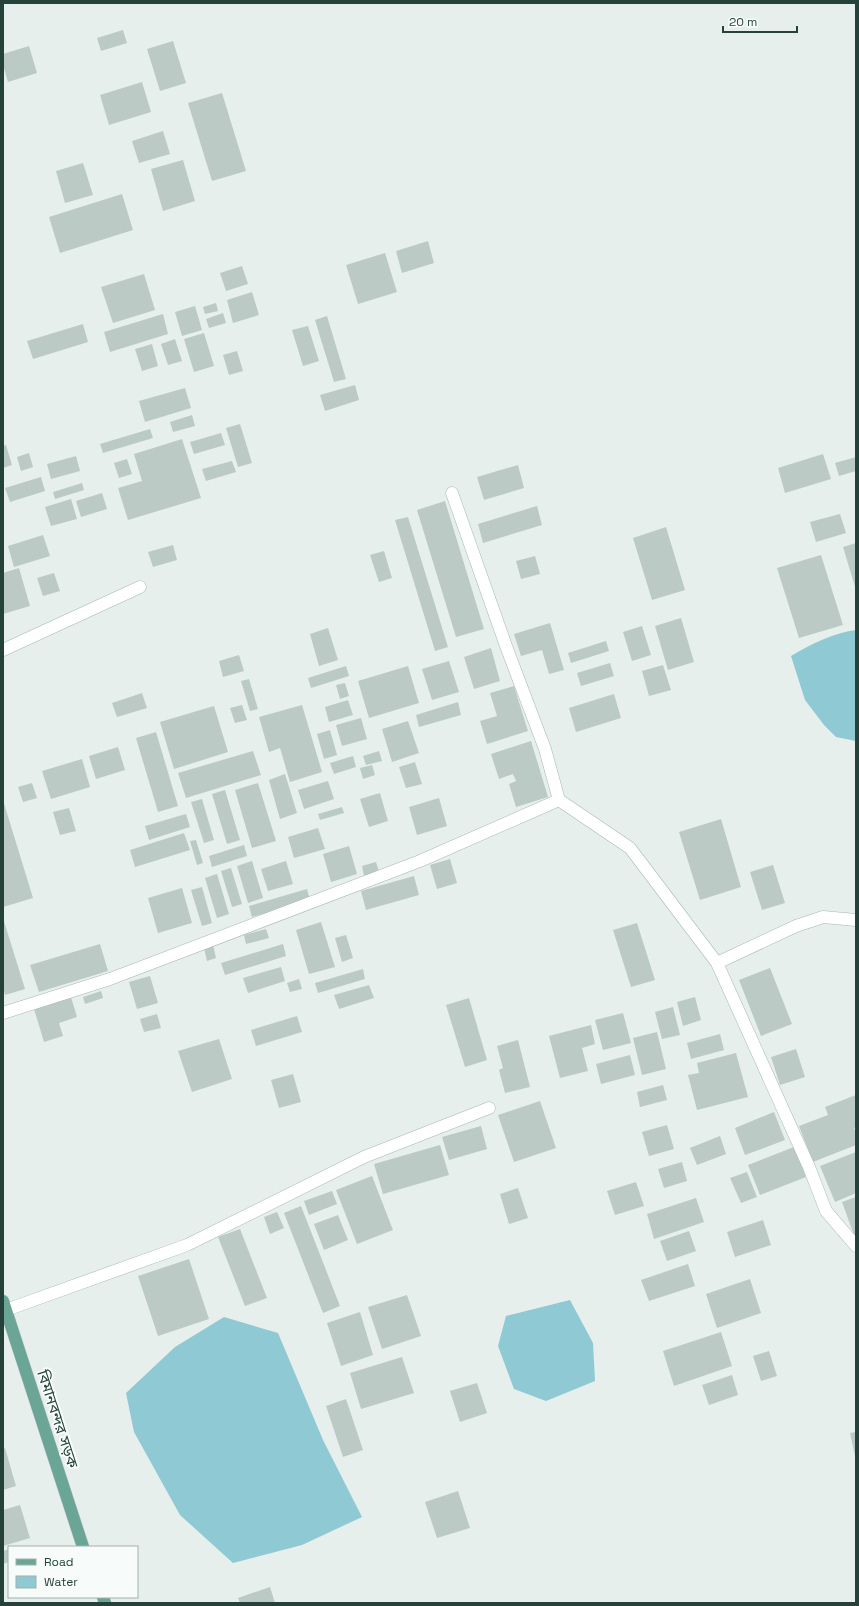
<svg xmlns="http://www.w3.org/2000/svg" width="859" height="1606" font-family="'Space Grotesk','Noto Sans Bengali',sans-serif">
  <rect width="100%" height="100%" fill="#e6efeb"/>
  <path fill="#8ec9d4" d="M856 630V741L836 737 824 725 805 700 791 656C812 644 832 633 856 630Z
    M570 1300 593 1343 595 1381 546 1401 514 1389 498 1346 506 1316Z
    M224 1317 278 1333 323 1440 362 1517 302 1545 233 1563 180 1515 134 1432 126 1393 175 1347Z"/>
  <path fill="#bbcac4" d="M123 30 127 43 101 51 97 38Z
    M173 41 186 83 160 91 147 49Z
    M29 46 37 73 8 82 3 65V54Z
    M142 82 151 112 109 125 100 95Z
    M222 93 246 171 212 181 188 103Z
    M163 131 170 154 139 163 132 141Z
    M183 160 195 201 163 211 151 169Z
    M83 163 93 195 65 203 56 171Z
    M122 194 133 230 60 253 49 217Z
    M428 241 434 263 402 273 396 251Z
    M385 253 397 292 358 304 346 265Z
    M242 266 248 284 226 291 220 273Z
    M144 274 155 310 113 323 101 287Z
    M252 292 259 315 233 323 227 300Z
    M216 303 218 311 205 314 203 307Z
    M195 306 202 330 182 336 175 312Z
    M223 313 226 323 209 328 206 319Z
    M163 314 168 334 110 352 104 332Z
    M327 316 346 379 334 382 315 320Z
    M83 324 88 342 33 359 27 341Z
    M308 326 319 361 303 366 292 330Z
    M204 333 214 366 194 372 184 339Z
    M175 339 182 361 168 365 161 344Z
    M152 344 158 366 142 371 135 349Z
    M237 351 243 371 229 375 223 355Z
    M355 385 359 400 325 411 320 395Z
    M185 388 191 408 145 422 139 401Z
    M192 415 195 426 173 432 170 422Z
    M240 424 252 463 238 467 226 428Z
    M150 429 153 438 103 453 100 444Z
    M221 433 225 445 194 454 190 442Z
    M182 439 201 498 128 520 118 488 142 481 134 454Z
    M6 445 12 465 3 468V446Z
    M29 453 33 467 21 471 17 457Z
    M823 454 831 479 785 493 778 468Z
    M76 456 80 471 51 479 47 464Z
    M856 457V471L839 476 835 463Z
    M127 459 132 474 119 478 114 463Z
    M232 461 236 472 206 481 202 469Z
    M518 465 524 488 484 500 477 477Z
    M41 477 45 491 10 502 5 488Z
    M82 483 84 490 55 499 53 492Z
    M102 493 107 509 81 517 76 501Z
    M71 499 77 519 51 526 45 507Z
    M445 501 484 629 456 637 417 510Z
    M537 506 542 525 483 543 478 524Z
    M840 514 846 533 816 542 810 522Z
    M408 517 448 647 435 651 395 520Z
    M666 527 685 590 652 600 633 538Z
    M43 535 50 556 14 567 8 546Z
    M856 543V590L843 547Z
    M173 545 177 560 153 567 148 552Z
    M384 551 392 578 379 582 370 555Z
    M821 555 843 625 799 638 777 568Z
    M535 556 540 574 521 579 516 561Z
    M19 568 30 606 3 614V573Z
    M54 573 60 591 43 596 37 578Z
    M681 618 694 662 668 670 655 626Z
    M550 623 564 670 549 674 542 650 521 656 514 634Z
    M642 626 651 655 632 661 623 632Z
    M328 628 338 660 319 666 310 634Z
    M606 641 609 651 571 663 568 653Z
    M491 648 500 681 474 689 464 657Z
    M239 655 244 671 223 677 219 661Z
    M449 661 459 692 432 700 422 669Z
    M610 663 614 676 581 686 577 673Z
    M663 665 671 690 649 696 642 671Z
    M346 666 349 676 311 688 308 678Z
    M408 666 419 703 369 718 358 681Z
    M249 679 258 709 250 711 241 681Z
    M345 683 349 696 340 699 336 685Z
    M514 686 528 731 487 744 480 721 497 716 490 693Z
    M142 693 147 708 117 717 112 703Z
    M614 694 621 718 576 732 569 708Z
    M348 700 353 715 329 722 325 707Z
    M458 702 461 715 419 727 416 715Z
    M242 705 247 720 235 723 230 708Z
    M302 705 322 772 290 782 280 748 269 752 259 717Z
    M214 706 228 752 174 769 160 722Z
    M361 718 367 739 342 746 336 725Z
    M408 721 419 753 392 762 382 729Z
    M330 730 337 755 324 759 317 734Z
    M156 732 178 806 158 812 136 738Z
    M531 741 548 797 516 807 509 784 516 781 513 774 499 779 491 754Z
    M118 747 125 770 96 779 89 756Z
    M253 751 261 775 186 798 178 773Z
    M379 751 382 761 366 765 363 756Z
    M353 756 356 767 334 774 330 763Z
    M82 759 90 787 51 799 42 771Z
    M415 762 422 784 406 788 399 767Z
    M372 765 375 775 363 779 360 768Z
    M285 774 297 813 280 819 269 780Z
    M328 781 334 799 304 809 298 790Z
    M32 783 37 798 23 802 18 787Z
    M258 783 276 841 252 848 235 790Z
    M225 790 240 840 227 844 212 794Z
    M380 793 388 821 369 827 360 799Z
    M439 798 447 826 417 835 409 807Z
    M202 799 214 840 204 843 191 802Z
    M3 800 33 898 3 907Z
    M342 807 344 813 320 820 318 814Z
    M69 808 76 831 60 835 53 812Z
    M186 814 190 827 149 840 145 826Z
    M721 819 741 887 700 900 679 832Z
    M318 828 325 849 294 858 288 837Z
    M184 833 190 850 135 867 130 850Z
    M196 840 203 863 197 865 190 841Z
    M244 845 247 856 212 867 209 856Z
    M349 846 357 874 331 882 323 854Z
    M450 859 457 883 437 889 430 865Z
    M252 861 263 898 248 903 237 866Z
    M286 861 293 884 268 891 261 869Z
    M376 862 379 872 364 876 362 866Z
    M773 865 785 903 762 910 750 872Z
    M231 868 242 904 232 907 221 871Z
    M217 874 229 914 217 918 205 878Z
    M414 876 419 895 366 910 361 891Z
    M202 887 212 923 202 926 191 890Z
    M182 888 192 923 158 933 148 898Z
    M307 889 310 900 252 917 249 906Z
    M3 918 25 989 5 995 3 987Z
    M321 922 335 967 309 974 296 930Z
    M637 923 655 980 631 987 613 930Z
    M266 929 269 938 246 944 244 935Z
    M346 935 353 958 342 962 335 938Z
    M100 944 108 971 39 992 30 965Z
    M283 944 286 956 225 975 221 963Z
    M213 945 216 958 207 961 204 948Z
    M281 967 285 981 248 993 243 978Z
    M770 968 792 1024 761 1036 739 980Z
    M363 969 365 979 318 993 315 983Z
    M150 976 158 1003 137 1009 129 982Z
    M299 979 302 989 290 992 287 983Z
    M369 985 374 998 339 1009 334 995Z
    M101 991 103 998 85 1004 83 997Z
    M71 997 77 1017 59 1023 63 1036 44 1042 34 1009Z
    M695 997 701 1020 683 1026 677 1002Z
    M469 998 487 1060 465 1067 446 1005Z
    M673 1007 680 1035 662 1039 655 1012Z
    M623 1013 631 1043 603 1050 595 1020Z
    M157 1014 161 1028 144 1032 140 1019Z
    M297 1016 302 1032 256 1046 251 1030Z
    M591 1025 595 1044 582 1048 588 1071 560 1078 549 1036Z
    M657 1032 666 1069 642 1075 633 1038Z
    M720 1034 724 1050 691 1059 687 1043Z
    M219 1039 232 1079 192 1092 178 1051Z
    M518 1040 530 1087 505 1093 499 1070 503 1068 497 1046Z
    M796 1049 805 1077 780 1085 771 1057Z
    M736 1053 748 1097 697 1110 688 1075 699 1073 697 1063Z
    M630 1055 635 1075 601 1084 596 1064Z
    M293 1074 301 1102 279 1108 271 1080Z
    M663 1085 667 1100 640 1107 637 1092Z
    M856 1095V1127L854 1128 856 1133V1145L813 1162 799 1126 828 1115 825 1107Z
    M540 1101 556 1148 514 1162 498 1115Z
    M774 1112 785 1140 745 1155 735 1128Z
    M667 1125 674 1149 649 1156 642 1132Z
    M481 1126 487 1149 449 1160 442 1137Z
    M720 1136 726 1154 697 1165 690 1148Z
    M440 1145 449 1175 383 1194 374 1164Z
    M794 1147 806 1177 760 1195 748 1165Z
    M856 1152V1193L835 1202 820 1166Z
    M682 1162 687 1181 664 1188 658 1169Z
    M747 1172 757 1197 741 1203 730 1178Z
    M372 1176 393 1230 357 1244 336 1190Z
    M636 1182 644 1206 615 1215 607 1191Z
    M518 1188 528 1218 509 1224 500 1194Z
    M332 1191 337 1204 309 1215 304 1201Z
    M856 1197V1234L854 1235 842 1202Z
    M696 1198 704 1222 654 1239 647 1214Z
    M301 1206 340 1306 323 1313 284 1213Z
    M277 1212 284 1228 270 1234 264 1217Z
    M338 1215 348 1240 324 1250 314 1224Z
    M763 1220 771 1245 735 1257 727 1232Z
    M240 1229 267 1298 245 1306 218 1237Z
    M689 1231 696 1251 667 1261 660 1241Z
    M189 1259 209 1319 158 1336 138 1276Z
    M688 1264 695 1286 649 1301 641 1280Z
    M750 1279 761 1313 717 1328 706 1294Z
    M407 1295 421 1336 382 1349 368 1307Z
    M360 1312 373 1355 341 1366 327 1323Z
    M721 1332 732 1366 674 1386 663 1351Z
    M769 1351 777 1376 761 1381 753 1356Z
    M402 1357 414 1393 361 1409 350 1373Z
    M732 1375 738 1395 709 1405 702 1385Z
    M477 1383 487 1413 460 1422 450 1391Z
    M346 1399 363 1450 343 1457 326 1406Z
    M856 1432V1456H855L850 1433Z
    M5 1448 16 1486 3 1490V1449Z
    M458 1491 470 1528 437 1538 425 1502Z
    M20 1505 30 1538 3 1546V1510Z
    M9 1549V1562L3 1564V1551Z
    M270 1587 275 1603H240L238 1598Z"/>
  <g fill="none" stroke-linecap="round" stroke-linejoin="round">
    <defs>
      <path id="minor" d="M3 650 140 587
        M559 800 630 848 717 963 796 926 823 917 856 920
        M717 963 809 1167 826 1211 856 1246
        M3 1013 110 979 420 861 559 800 545 749 506 646 452 493
        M6 1310 187 1245 364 1157 489 1108"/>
      <path id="major" d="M3 1301 83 1547
        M103 1597 105 1603"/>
    </defs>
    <use href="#minor" stroke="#a8b8b2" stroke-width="13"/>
    <use href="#major" stroke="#c2cac8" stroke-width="13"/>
    <use href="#minor" stroke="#fff" stroke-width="12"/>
    <use href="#major" stroke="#6aa596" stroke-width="12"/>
  </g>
  <g text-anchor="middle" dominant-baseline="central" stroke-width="4" stroke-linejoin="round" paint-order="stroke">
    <g font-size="15" fill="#24423a" stroke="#f7fbf9">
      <text transform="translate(58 1419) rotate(72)">বিমানবন্দর সড়ক</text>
    </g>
  </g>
  <rect width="859" height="1606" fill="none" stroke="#24423a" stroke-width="8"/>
  <rect x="8" y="1546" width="130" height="52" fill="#f7fbf9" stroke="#a3b1ad"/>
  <rect x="16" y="1559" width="20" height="6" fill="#6aa596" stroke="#a3b1ad"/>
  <text x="44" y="1566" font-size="12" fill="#24423a">Road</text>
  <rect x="16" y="1576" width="20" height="12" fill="#8ec9d4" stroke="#a3b1ad"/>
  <text x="44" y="1586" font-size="12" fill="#24423a">Water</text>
  <path d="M723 26v6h74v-6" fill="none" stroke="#24423a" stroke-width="2"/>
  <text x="729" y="26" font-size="12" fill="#24423a" stroke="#f7fbf9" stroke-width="3" paint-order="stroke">20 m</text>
</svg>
